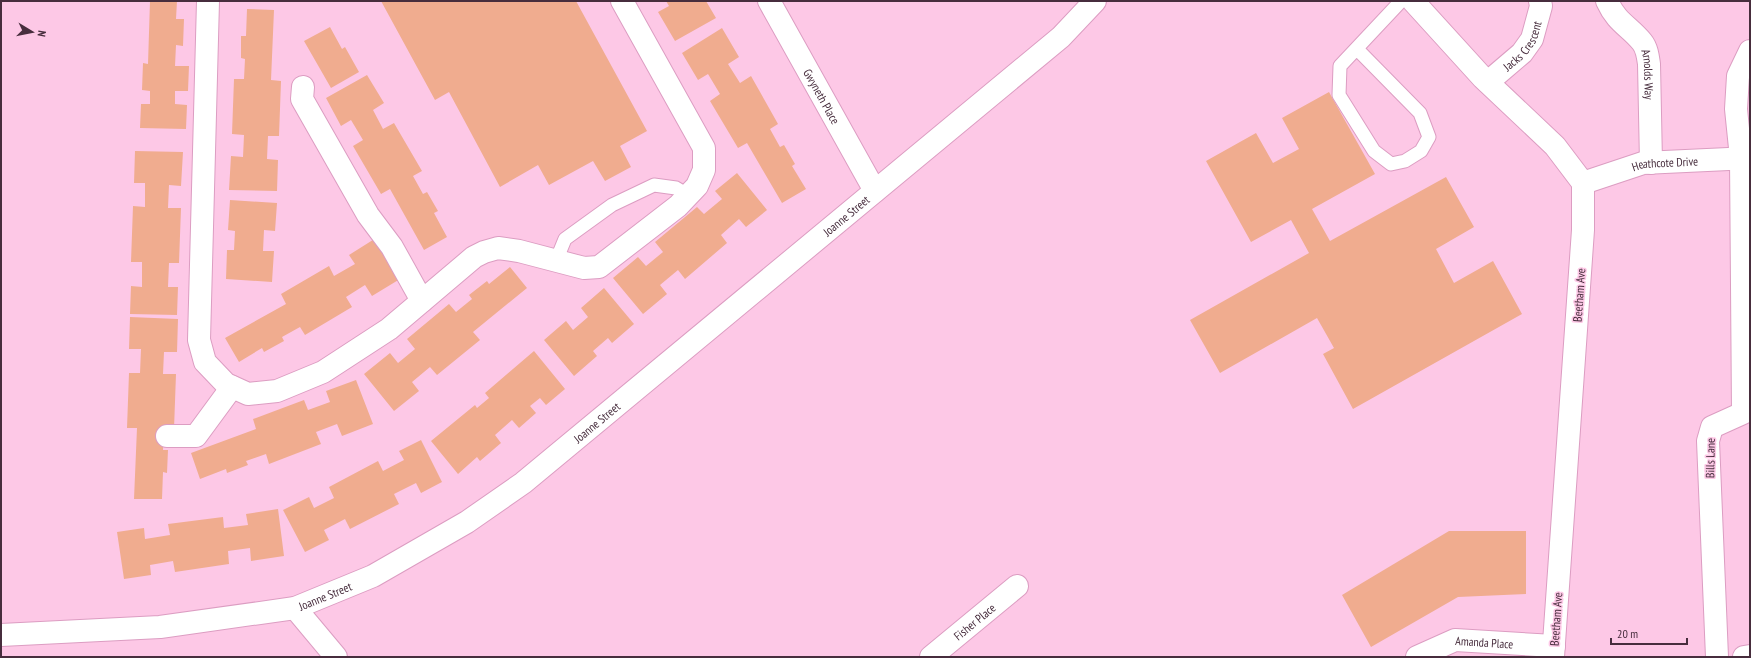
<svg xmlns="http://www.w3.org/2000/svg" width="1751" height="658" font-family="'PT Sans Narrow',sans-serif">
  <rect width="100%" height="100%" fill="#fdc8e6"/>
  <path fill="#f0ac8f" d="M150 1H177L176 19H184L183 46 176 45 175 66H189L188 91H175V104L187 105 186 129 140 128 141 104H150V91L142 90 143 63 148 64Z
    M381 1H576L647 131 620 146 631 167 605 181 593 161 549 185 538 165 500 187 449 92 435 100Z
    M666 1H706L716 18 675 41 658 12 669 6Z
    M247 9 274 10 271 80 281 81 279 136H268L267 159 278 160 277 191 229 190 231 156 243 157 244 135 232 134 234 79H244L245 59 241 58V36H246Z
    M330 27 342 49 345 47 359 72 331 88 304 41Z
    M722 28 739 57 728 64 740 83 751 76 778 124 770 129 780 147 784 145 795 164 792 166 806 189 782 203 747 143 738 148 710 101 720 94 708 74 698 80 682 53Z
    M367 75 384 103 373 110 383 129 394 123 422 171 413 176 423 194 427 192 438 211 434 213 447 237 424 250 390 189 381 194 353 146 363 140 351 120 341 126 326 98Z
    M1329 92 1375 174 1312 209 1330 241 1446 177 1474 227 1436 249 1454 283 1493 261 1522 314 1353 409 1323 354 1334 348 1317 318 1220 373 1190 320 1309 253 1291 220 1251 242 1206 161 1256 133 1273 163 1299 149 1282 118Z
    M135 151 183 152 181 186 169 185 168 208H181L179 263H169L168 287H178L177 315 130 314 131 286 142 287V262H131L133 206 145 207V183H134Z
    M737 173 767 210 746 227 739 219 721 235 727 243 685 279 678 270 660 285 667 294 643 314 613 278 638 257 646 266 663 252 655 242 697 207 704 214 722 199 715 191Z
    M230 200 277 203 275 231 264 230 263 251H274L272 282 226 279 227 250H234L235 231 228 230Z
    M376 238 400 279 372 296 365 285 346 297 352 307 305 335 300 327 282 337 284 341 264 352 262 348 239 362 225 338 286 304 281 294 329 266 334 276 355 264 349 255Z
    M510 267 527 288 473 332 480 340 437 375 430 367 412 382 419 391 394 411 364 374 390 353 398 363 415 349 407 339 449 304 456 312 472 299 469 295 487 281 489 284Z
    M604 288 634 324 612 343 608 338 593 351 597 356 574 376 544 340 566 321 573 330 588 317 581 308Z
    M130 317 178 319 177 352H164L163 374H176L174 429H164L163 450H168L167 473 163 472 162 499H134L137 428H127L129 373H140L141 349H129Z
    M534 351 565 389 546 405 540 398 530 406 536 413 519 428 512 420 495 435 501 443 480 461 477 457 458 474 431 441 475 405 477 408 489 398 485 393Z
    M356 380 373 424 342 436 337 424 316 432 321 444 269 464 266 454 246 461 248 465 227 473 226 469 200 479 191 453 256 429 253 419 304 400 308 410 330 402 326 391Z
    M421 440 442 482 421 493 416 483 394 494 399 504 350 529 345 519 324 530 329 540 305 552 283 510 309 497 314 508 334 498 329 487 378 461 383 471 404 460 399 451Z
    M278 509 284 556 251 561 250 548 228 551 229 564 175 572 173 561 150 565 151 575 124 579 117 532 144 528 145 539 170 535 168 524 223 517 224 528 248 525 246 514Z
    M1449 531H1526V594L1458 597 1371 647 1342 595Z"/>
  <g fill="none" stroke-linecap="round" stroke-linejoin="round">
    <defs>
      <path id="service" d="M1357 49 1420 113 1429 137 1421 151 1405 161 1391 164 1374 151 1339 95 1340 66 1401 1
        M556 261 565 239 612 205 654 185 676 188 688 195"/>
      <g id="minor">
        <path d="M208 1 199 340 205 362 226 384 248 394 277 391 323 372 389 329 474 257 484 252 498 248 519 251 584 268 599 267 678 206 697 186 704 170V148L622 1"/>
        <path id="s1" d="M769 1 875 191"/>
        <path d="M1413 1 1483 78 1555 146 1583 183V230L1553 657"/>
        <path id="s2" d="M1607 1C1617 23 1629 26 1642 42 1647 48 1648 57 1649 64L1651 163"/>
        <path id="s3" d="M1488 82 1522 53 1532 39 1541 6 1540 1"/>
        <path d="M303 87 302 99 368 215 392 247 422 301"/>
        <path id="s4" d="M1583 183 1643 163 1750 158"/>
        <path d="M167 436H196L232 387"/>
        <path d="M295 608 336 657"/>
        <path id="s5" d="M1 635 160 627 295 608 373 576 467 522 523 483 1061 37 1095 1"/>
        <path id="s6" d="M931 657 1017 586"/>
        <path id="s7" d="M1417 657 1455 640 1554 646"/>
        <path d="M1717 657 1708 441 1712 427 1743 413 1741 158 1736 109 1738 76 1750 51"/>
        <path d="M1744 657 1750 656"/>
      </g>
    </defs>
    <use href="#service" stroke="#dc9dc2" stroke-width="15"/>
    <use href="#minor" stroke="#dc9dc2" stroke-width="24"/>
    <use href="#service" stroke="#fff" stroke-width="13"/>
    <use href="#minor" stroke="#fff" stroke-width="22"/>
  </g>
  <g text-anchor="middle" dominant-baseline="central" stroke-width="3" stroke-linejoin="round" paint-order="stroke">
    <g font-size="12" fill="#472d3d" stroke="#fdc8e6">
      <text stroke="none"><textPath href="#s3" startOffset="51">Jacks Crescent</textPath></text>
      <text stroke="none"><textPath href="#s2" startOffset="88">Arnolds Way</textPath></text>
      <text stroke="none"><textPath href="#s1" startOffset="109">Gwyneth Place</textPath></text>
      <text stroke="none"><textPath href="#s4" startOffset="85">Heathcote Drive</textPath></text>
      <text stroke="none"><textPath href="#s5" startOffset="976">Joanne Street</textPath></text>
      <text transform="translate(1579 295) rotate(-86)">Beetham Ave</text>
      <text stroke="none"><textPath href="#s5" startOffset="652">Joanne Street</textPath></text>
      <text transform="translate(1710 458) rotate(-89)">Bills Lane</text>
      <text stroke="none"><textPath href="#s5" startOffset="328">Joanne Street</textPath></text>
      <text transform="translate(1556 619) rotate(-86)">Beetham Ave</text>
      <text stroke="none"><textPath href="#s6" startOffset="56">Fisher Place</textPath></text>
      <text stroke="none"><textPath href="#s7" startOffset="71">Amanda Place</textPath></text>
    </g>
  </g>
  <rect width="1751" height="658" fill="none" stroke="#472d3d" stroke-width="4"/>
  <g transform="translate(32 32) rotate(100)" stroke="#fdc8e6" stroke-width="3" paint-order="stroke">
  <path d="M0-3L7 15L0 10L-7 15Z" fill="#472d3d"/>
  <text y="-6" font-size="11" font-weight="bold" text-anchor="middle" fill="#472d3d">N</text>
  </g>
  <path d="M1611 638v6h76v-6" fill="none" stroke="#472d3d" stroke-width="2"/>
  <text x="1617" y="638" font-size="12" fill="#472d3d" stroke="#fdc8e6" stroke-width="3" paint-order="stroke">20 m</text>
</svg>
